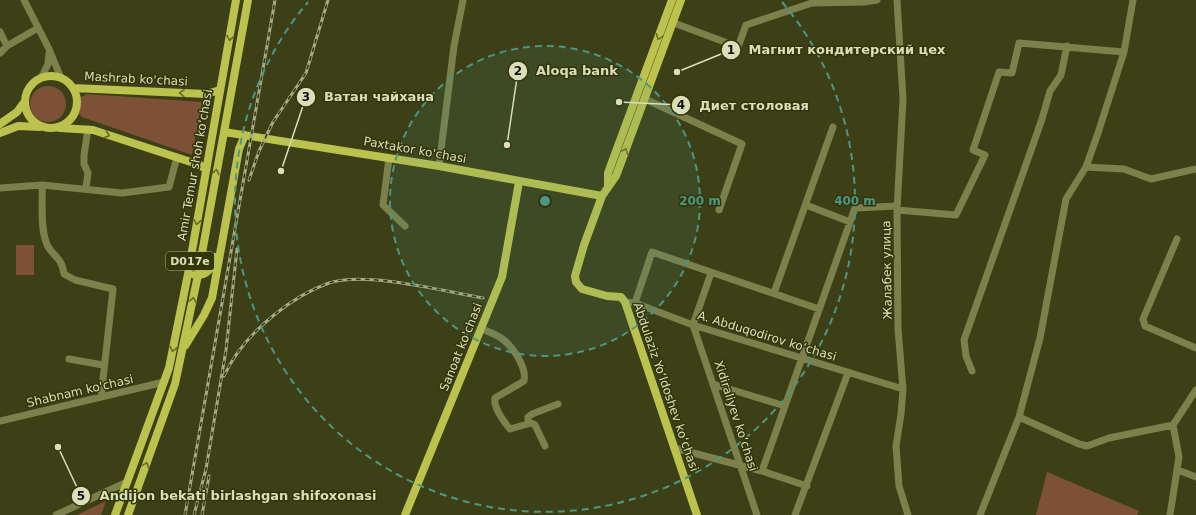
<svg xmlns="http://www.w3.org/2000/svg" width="1196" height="515" font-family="'DejaVu Sans',sans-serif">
  <rect width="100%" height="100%" fill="#3d4016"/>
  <path fill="#7d5135" d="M30 104a18 18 0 1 1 36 0a18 18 0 1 1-36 0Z
    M87 94 202 102 192 155 82 117C75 111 76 106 79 98Z
    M16 245H34V275H16Z
    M1047 472 1139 511 1137 515H1036Z
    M106 501 101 515H77Z"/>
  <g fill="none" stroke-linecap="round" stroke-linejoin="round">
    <path stroke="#7c804b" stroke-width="7" d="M24 0 49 49 61 78
      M897 0 903 99 897 210 898 329 903 389 901 414 896 446 899 486 908 515
      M674 23 738 47 746 25 812 3 864 2 877 0
      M0 32 7 46 38 28
      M0 53 7 46
      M41 78 48 64 49 53
      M645 99 742 144 719 210
      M389 158 383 205 405 226
      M439 166 454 46 463 0
      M1086 167 1124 169 1151 179 1196 169
      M42 185 122 193 169 187 177 157
      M0 188 42 185C43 203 40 225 46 242 51 257 61 254 64 274L75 280 113 289 101 397
      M86 188 88 173 84 164V155L88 129
      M806 205 850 222
      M897 210 956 215 985 155 973 150 999 72 1012 73 1019 43 1124 52
      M1177 239 1143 319 1145 326 1196 348
      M711 273 693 325 757 515
      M774 293 833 127
      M625 302 635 303 693 325 903 389
      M635 303 652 252 819 309
      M481 328C488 332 495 334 501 338 512 345 527 367 524 381L495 398C493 407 504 422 510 429L531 423 535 425 545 446
      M69 359 103 365
      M972 371 966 356 964 340 1042 119 1050 91 1061 75 1067 46
      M713 384 785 406 762 471
      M785 406 855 208 897 206
      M1019 417 1079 444 1087 446 1109 438 1173 425 1196 390
      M0 421 164 382
      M528 423V417L532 414 558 404
      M674 448 762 471 807 486
      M1178 470 1196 477
      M56 515 127 482
      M795 515 848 373
      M980 515 1019 417 1040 338 1066 199 1086 167 1098 133 1124 52 1133 0
      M1170 515 1179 457 1173 425"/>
    <path stroke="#bbc24d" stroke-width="8" d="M681 0 616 176 602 196 584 245 575 276 576 282 582 289 607 296 621 297 625 302 697 515
      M25 102a26 26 0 1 1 52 0a26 26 0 1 1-52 0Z
      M73 88 206 94 220 90
      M0 124 17 112 25 101
      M60 128 93 130 200 165 205 169
      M224 132 439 166 602 196
      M0 133 18 126 40 127
      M608 186V173L672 0
      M195 275C207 276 213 267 215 257
      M185 346 204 315 212 298 239 149 245 135
      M115 515 169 368 188 274 236 0
      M128 515 175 384 198 275 248 0
      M405 515 502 277 519 182"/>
    <defs>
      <path id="rail" d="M249 180 259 151 273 122 306 73 328 0
        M224 376C235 352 253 332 274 315 290 302 309 290 329 283 366 271 443 291 483 298
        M185 515 275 0
        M194 515 206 469 226 350 237 249
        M202 515 209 476"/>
    </defs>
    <use href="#rail" stroke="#a7ab83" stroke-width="3"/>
    <use href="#rail" stroke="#33350a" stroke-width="1.5" stroke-dasharray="4.5" stroke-linecap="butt"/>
  </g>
  <defs><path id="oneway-chevron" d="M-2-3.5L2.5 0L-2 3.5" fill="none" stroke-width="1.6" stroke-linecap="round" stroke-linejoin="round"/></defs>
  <g stroke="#696d25">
    <use href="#oneway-chevron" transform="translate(659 37) rotate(111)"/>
    <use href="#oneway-chevron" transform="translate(230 38) rotate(100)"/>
    <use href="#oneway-chevron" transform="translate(182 93) rotate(-177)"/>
    <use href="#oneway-chevron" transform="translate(107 135) rotate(18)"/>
    <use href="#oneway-chevron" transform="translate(625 151) rotate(-69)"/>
    <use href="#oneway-chevron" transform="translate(216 172) rotate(-80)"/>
    <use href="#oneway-chevron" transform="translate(197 222) rotate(99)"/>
    <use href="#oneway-chevron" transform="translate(193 300) rotate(-78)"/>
    <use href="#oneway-chevron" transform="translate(173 349) rotate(102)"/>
    <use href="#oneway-chevron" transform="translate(146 465) rotate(-70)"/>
  </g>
  <circle cx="545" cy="201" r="155" fill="#4c9684" fill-opacity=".12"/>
  <g fill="none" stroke="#4c9684" stroke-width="2" stroke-dasharray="7 5">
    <circle cx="545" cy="201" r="155"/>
    <path d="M782 2A310 310 0 1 1 308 2"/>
  </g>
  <g text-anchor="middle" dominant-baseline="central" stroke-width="3" stroke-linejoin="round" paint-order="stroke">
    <rect fill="#33350a" stroke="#a9ac84" stroke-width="1" x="166" y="252" width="48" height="18" rx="3"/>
    <g font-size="11" font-weight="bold" fill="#dbdfb9">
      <text x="190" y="261">D017e</text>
    </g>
    <g font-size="12" fill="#dbdfb9" stroke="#33350a">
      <text transform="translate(136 79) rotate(3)">Mashrab ko'chasi</text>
      <text transform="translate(415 150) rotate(10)">Paxtakor ko'chasi</text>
      <text transform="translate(195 165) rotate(-80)">Amir Temur shoh ko'chasi</text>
      <text transform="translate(887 270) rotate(-91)">Жалабек улица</text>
      <text transform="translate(767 336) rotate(17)">A. Abduqodirov koʻchasi</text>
      <text transform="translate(461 347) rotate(-68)">Sanoat ko'chasi</text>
      <text transform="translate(666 387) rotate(71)">Abdulaziz Yoʻldoshev koʻchasi</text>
      <text transform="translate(80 391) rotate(-13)">Shabnam ko'chasi</text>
      <text transform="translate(736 416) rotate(72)">Xidiraliyev koʻchasi</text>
    </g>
  </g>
  <circle cx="545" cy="201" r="6" fill="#4c9684" stroke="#33350a" stroke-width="2"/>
  <g font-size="12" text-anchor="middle" font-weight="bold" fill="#4c9684" stroke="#33350a" stroke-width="3" stroke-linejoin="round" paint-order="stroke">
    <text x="700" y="205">200 m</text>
    <text x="855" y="205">400 m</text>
  </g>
  <path fill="none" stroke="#dbdfb9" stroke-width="1.5" d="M677 72L731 50M507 145L518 71M281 171L306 97M619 102L681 105M58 447L81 496"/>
  <g fill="#dbdfb9" stroke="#33350a" stroke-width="1.5">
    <circle cx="677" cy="72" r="4"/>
    <circle cx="507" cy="145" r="4"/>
    <circle cx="281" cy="171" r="4"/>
    <circle cx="619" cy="102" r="4"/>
    <circle cx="58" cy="447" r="4"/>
    <circle cx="731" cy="50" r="10"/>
    <circle cx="518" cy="71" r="10"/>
    <circle cx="306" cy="97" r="10"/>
    <circle cx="681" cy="105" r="10"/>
    <circle cx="81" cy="496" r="10"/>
  </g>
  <g font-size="12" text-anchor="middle" font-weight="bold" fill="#111">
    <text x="731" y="54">1</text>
    <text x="518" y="75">2</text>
    <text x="306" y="101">3</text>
    <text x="681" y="109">4</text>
    <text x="81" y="500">5</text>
  </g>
  <g font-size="13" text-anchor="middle" font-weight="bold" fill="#dbdfb9" stroke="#33350a" stroke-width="3" stroke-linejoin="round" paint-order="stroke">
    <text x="847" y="54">Магнит кондитерский цех</text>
    <text x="577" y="75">Aloqa bank</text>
    <text x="379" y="101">Ватан чайхана</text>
    <text x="754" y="110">Диет столовая</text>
    <text x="238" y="500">Аndijon bekati birlashgan shifoxonasi</text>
  </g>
</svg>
